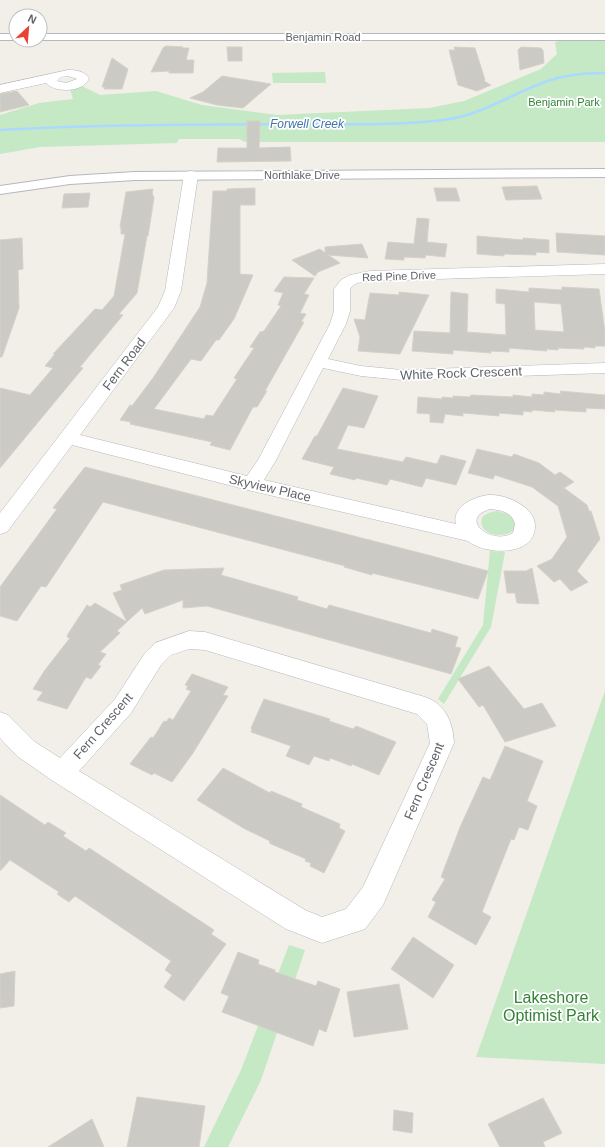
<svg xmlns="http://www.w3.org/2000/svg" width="605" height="1147" font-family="Arial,sans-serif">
  <rect width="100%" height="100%" fill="#f1efe8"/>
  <path fill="#c5e8c5" d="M557 40H605V142H245L239 139H179L177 143 40 147 0 154V115L39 103 73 99 70 89 82 86 100 95 156 91 202 105 277 115 429 108 464 101 541 69 557 54 555 42H557Z
    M325 72 326 83H273L272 73Z
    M497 511 508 514 515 521V529C505 541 474 534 483 516L491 512Z
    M490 551 505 552 491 627 444 704 438 699 483 625Z
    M605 691V1064L476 1057Z
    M289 945 305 950 261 1080 228 1147H204L241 1070Z"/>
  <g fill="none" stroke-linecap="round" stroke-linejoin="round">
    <path stroke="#aadaff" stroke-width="2.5" d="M0 130C96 124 193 125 290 124 341 124 393 126 444 120 476 116 502 100 530 88 556 76 577 73 605 73"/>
  </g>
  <path fill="#cccac5" stroke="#d6d1c6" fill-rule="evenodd" d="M166 46 183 47 182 48H189L186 60H194L193 73H169V71L151 72 163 48Z
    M227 47H242V61H228Z
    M454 47 475 48 485 80 484 81 491 85 477 91 458 85 449 50H455Z
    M521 47 541 48 543 50 544 63 520 70 518 50Z
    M112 58 128 69 122 89H104L105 87H102Z
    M222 76 271 84 243 108 217 105 190 98 203 92Z
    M17 91 29 105 0 112V94Z
    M247 121H260L259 148 290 147 291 161 217 162 218 148H247Z
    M537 186 542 199 506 200 502 187Z
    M255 188V205H240V274L253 275 234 319 219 340H216L201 361 191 359 154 409 204 419 206 415 213 416 237 379 234 378 254 348 250 347 260 332 264 331 281 306 278 305 283 293 274 291 284 277 314 278 304 294 309 295 300 313 306 314 301 322H304L265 391H267L257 407H253L230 450 210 445 212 442 130 424 131 422 120 420 130 405 132 406 153 378 200 307 207 283 213 191H227V189Z
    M434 188H456L460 201H437Z
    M153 189 152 195H153L154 198 148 236H147L137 293 119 314 123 315 80 367 83 368 0 468V388L30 395 53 368 45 366 55 354H53L95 309 102 310 114 296 125 234H121V227H120L126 192Z
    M90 193 88 207 62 208 64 194Z
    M417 218 429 219 427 242 447 244 445 257 426 255 425 258 404 257V260L385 259 388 242 414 244Z
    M556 233 605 236V255L557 252Z
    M477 236 523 240V238L549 240V253L536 252V255L504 254V256L477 254Z
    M22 238 23 269 18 270 19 308 2 357H0V240Z
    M362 244 368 258 328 255 340 263 318 272 315 276 292 260 320 249 325 253V247Z
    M562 287 599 289 605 332V346H595V348L584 347V349L558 348V350L546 349 547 351 509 348V352L491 351V353L453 350V354L412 351 414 331 450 333 451 292 468 294 467 332 506 335 505 304 496 303V289L529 292V288L562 290ZM534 302 561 304 564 332 535 330Z
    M399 292 429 295 400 354 358 351 360 337 354 319 365 320 370 293 399 295Z
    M343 388 378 396 364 428 348 425 337 449 403 462 406 457 437 464 441 455 466 461 456 485 426 478 422 487 390 479 387 485 356 478 355 480 330 474 334 467 302 459 315 436H317Z
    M560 391 605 395V409L586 408V412L554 410 555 412 532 410V412L523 411V415L499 413V416L463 413V416L445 414 443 423 430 422V414L417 413 418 397 442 399V397L453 398V396L470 397 471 395 513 397V395L532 397V394L544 395V392L561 394Z
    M477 449 512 457 514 454 539 463 555 475 560 472 574 482 564 488 587 505 589 511H591L600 539 577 571 588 582 571 591 560 579 554 582 537 566 552 559 567 537 558 506 532 487 495 475 493 479 468 473Z
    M85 467 424 554 488 571 478 599 372 573V575L344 567 345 566 103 502 46 587 41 586 17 621 0 616V587L57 509 53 508Z
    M224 568 221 575 298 597 297 600 327 609 329 605 431 633 432 629 458 637 455 647 461 648 451 674 207 606 183 608V600L145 614 142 608 117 631 120 633 100 652 106 654 98 665 101 666 91 679 86 677 67 709 37 700 43 692 33 689 45 670 70 638 67 637 68 634 87 605 90 607 95 603 127 622 113 593 122 590 120 585 164 570Z
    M532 568 539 604 517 603 515 593H507L504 571H526Z
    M489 666 524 709 542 703 556 726 505 742 483 705 479 707 458 679Z
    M192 674 228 687 223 695 228 696 193 753 172 782 154 773 152 775 130 764 151 737 153 738 164 721 166 722 169 718 173 720 191 691 186 689 188 686 185 685Z
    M264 699 330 719 329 721 353 729 356 726 396 742 379 775 352 764 351 766 330 758 329 761 314 756 309 765 286 756 291 746 251 732 252 729 251 728Z
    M505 746 543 761 527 801 537 806 528 830 519 827 514 840 511 839 482 912 491 917 476 945 428 917 436 902 432 900 445 879 441 877 461 825 483 777 490 780Z
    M223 768 270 793 271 791 302 804 301 807 340 824 339 828 345 831 324 873 310 866 311 863 305 861 306 859 269 843 270 841 245 829 197 800Z
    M0 795 45 825 48 822 66 833 63 836 86 851 89 848 214 930 211 934 226 944 184 1001 164 987 172 975 165 970 171 961 75 896 69 902 57 894 59 892 10 860 0 871Z
    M413 937 454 965 433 998 391 969Z
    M238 952 259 960 258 964 275 970V972L316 986 318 981 340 989 326 1032 319 1029 313 1046 222 1012 229 996 221 993Z
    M15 971 14 1006 0 1008V974Z
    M399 984 408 1029 354 1037 347 992Z
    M137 1097 205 1106 199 1147H127Z
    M543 1098 562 1133 543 1142 545 1147H500L488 1124Z
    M394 1110 413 1113 412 1133 393 1130Z
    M92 1119 104 1147H48Z"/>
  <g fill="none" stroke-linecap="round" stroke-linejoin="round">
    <defs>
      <path id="minor" d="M68 70C76 70 84 71 89 78 84 93 55 93 46 83L0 93V85ZM68 76 77 79 66 83 57 81 61 77Z
        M191 171 196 172 198 175 181 291 174 308 80 435 247 476 258 460 330 324 334 311V289L341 280 350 275 370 271 605 264V274L370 281C362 282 354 282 350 289V311L346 324 328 359 361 366 402 370 605 363V373L402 380 361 376 323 368 276 460 264 480 456 524C451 507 475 496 489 495 506 494 536 507 535 527 534 557 485 555 468 541L252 491 72 445 7 532 0 534V513L158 307 165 291 184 175 186 172ZM490 509C501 510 512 512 515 524L513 533C492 546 457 519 490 509Z
        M189 631 205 632 425 697C446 704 453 723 454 743L383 905 365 929 322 943 286 929 53 781 17 756 0 738V712L8 715 35 742 60 758 115 699 145 653 155 643ZM189 649 205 650 417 714 427 724 430 743 363 887 346 909 322 917 305 910 79 771 131 713 161 665 171 655Z"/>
      <path id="tertiary" d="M0 34H16V40H18H0Z
        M40 34H605V40H38H40Z
        M605 169V177L135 180 70 184 0 194V186L70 176 135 172Z"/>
    </defs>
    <use href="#minor" stroke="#b5b8bc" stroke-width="1"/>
    <use href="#tertiary" stroke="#b5b8bc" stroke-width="2"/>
    <use href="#minor" fill="#fff" fill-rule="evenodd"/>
    <use href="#tertiary" fill="#fff" fill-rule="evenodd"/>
  </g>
  <g text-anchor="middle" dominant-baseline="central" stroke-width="3.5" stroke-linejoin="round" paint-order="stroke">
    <g font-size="11" fill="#5f6368" stroke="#fff">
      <text x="323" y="37">Benjamin Road</text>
      <text x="302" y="175">Northlake Drive</text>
      <text transform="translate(399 276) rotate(-2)">Red Pine Drive</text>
    </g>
    <g font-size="11" fill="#348238" stroke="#fff">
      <text x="564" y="102">Benjamin Park</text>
    </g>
    <g font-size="12" font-style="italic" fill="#4174aa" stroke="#fff">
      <text x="307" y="124">Forwell Creek</text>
    </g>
    <g font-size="13" fill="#5f6368" stroke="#fff">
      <text transform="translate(124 364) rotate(-53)">Fern Road</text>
      <text transform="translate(461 373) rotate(-2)">White Rock Crescent</text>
      <text transform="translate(270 488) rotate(13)">Skyview Place</text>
      <text transform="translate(103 726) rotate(-49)">Fern Crescent</text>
      <text transform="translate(424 781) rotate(-67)">Fern Crescent</text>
    </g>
    <g font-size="16" fill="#348238" stroke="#fff">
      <text x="551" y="997">Lakeshore<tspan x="551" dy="18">Optimist Park</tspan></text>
    </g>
  </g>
  <g transform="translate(28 28) rotate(26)"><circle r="19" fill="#ffffff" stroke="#bfc1c3"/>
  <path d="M0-3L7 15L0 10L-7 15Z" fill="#ea4335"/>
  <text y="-6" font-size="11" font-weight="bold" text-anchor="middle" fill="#5f6368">N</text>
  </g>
</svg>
